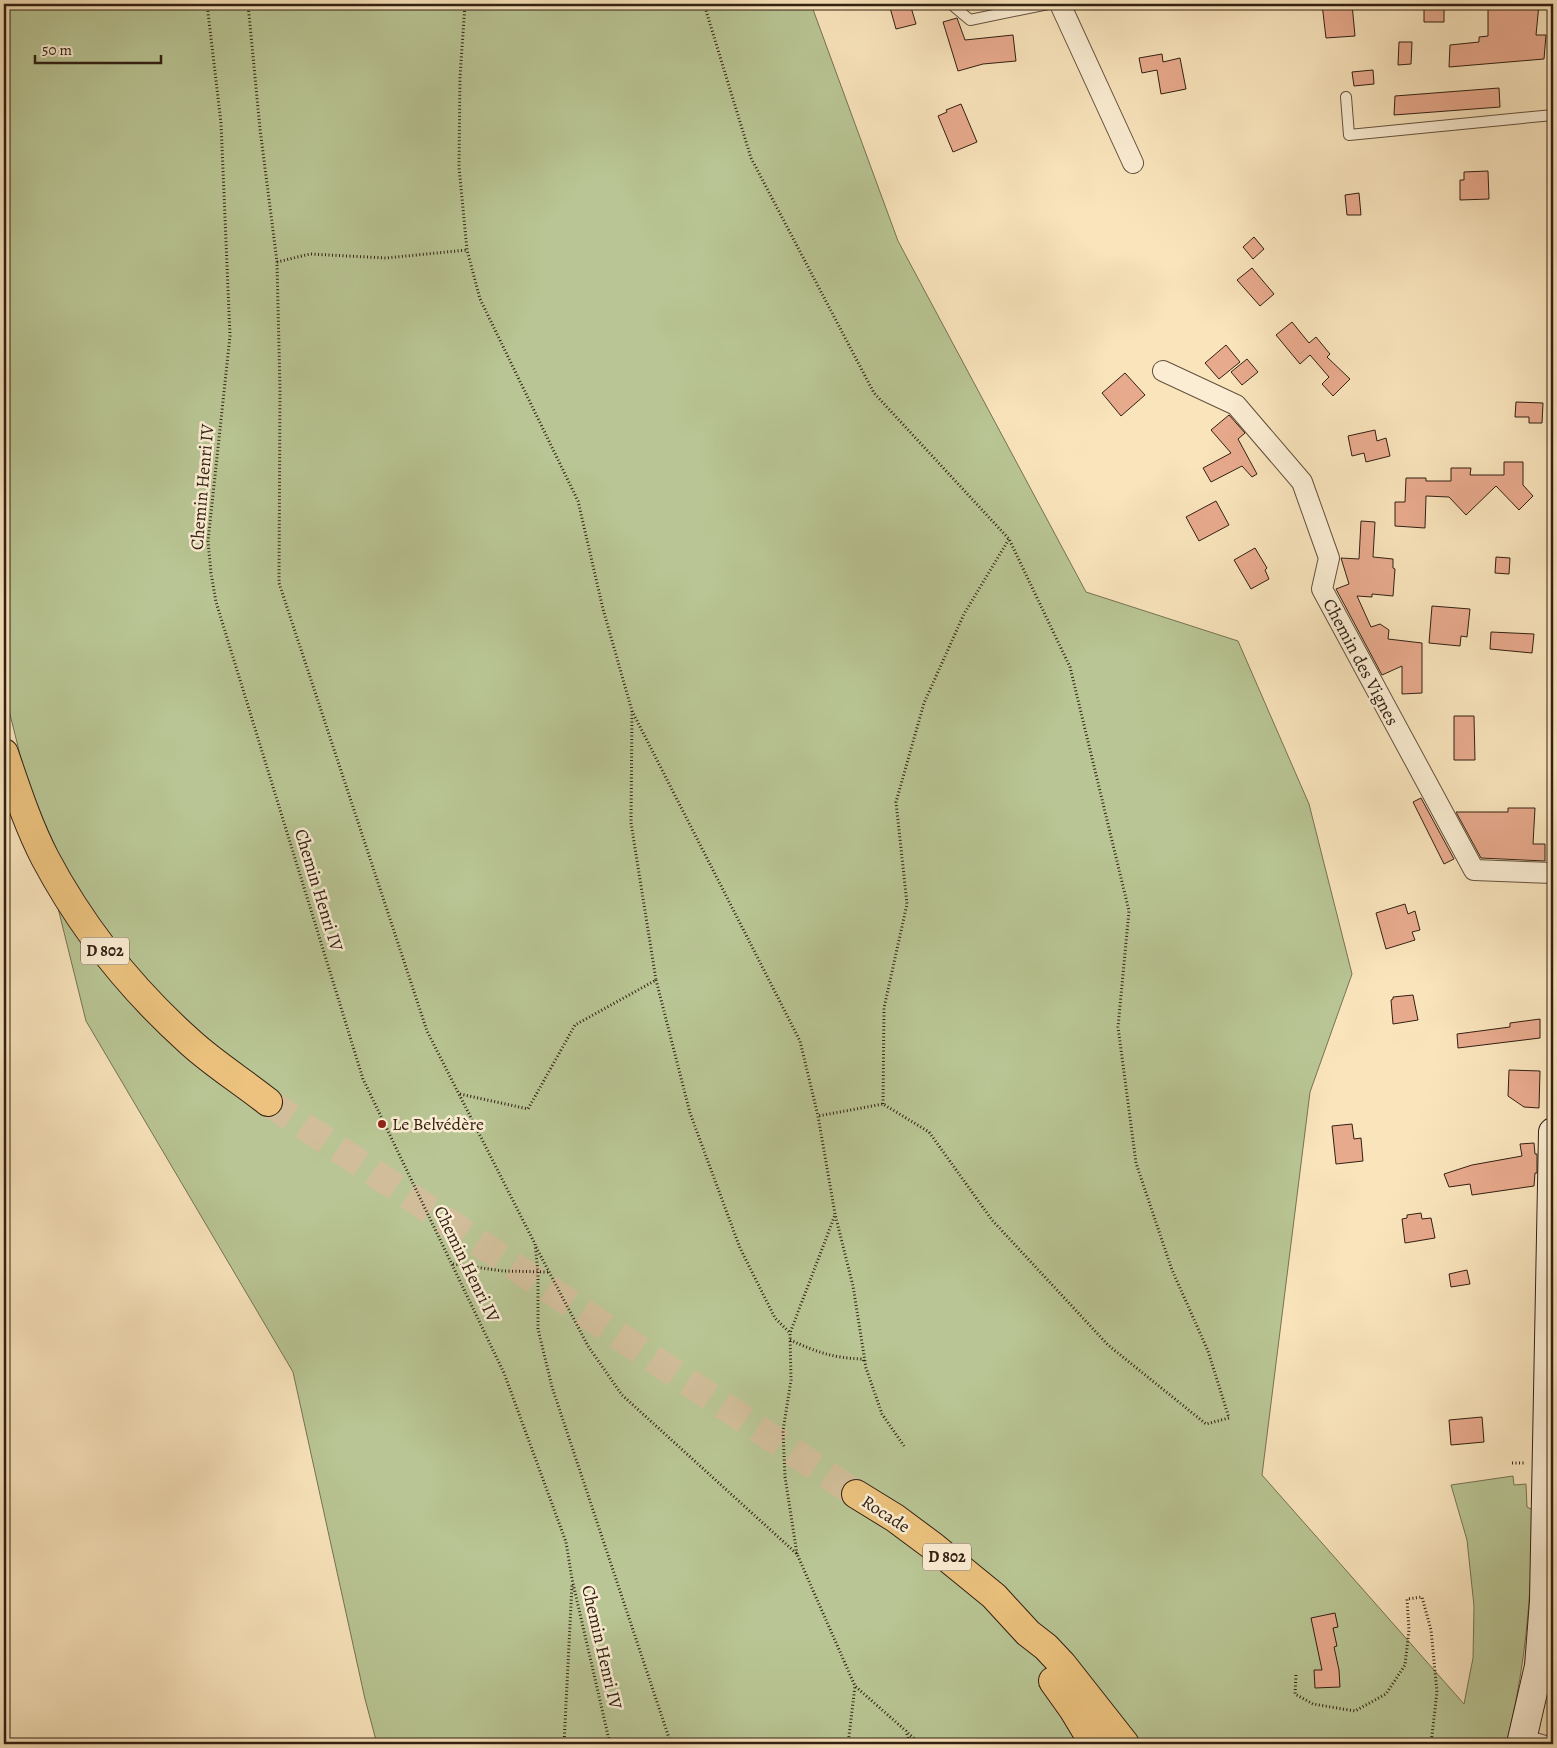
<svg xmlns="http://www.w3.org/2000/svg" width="1557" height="1748" font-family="Alegreya,serif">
  <rect width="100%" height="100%" fill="#f9e4bc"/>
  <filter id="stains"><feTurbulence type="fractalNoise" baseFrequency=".004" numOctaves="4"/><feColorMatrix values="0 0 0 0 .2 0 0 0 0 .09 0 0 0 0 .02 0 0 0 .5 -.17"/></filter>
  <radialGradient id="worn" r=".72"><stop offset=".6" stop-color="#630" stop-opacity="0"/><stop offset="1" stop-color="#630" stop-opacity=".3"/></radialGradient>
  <path fill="#b9c594" stroke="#767254" d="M4 4H811L898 241 1086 592 1238 641 1309 804 1352 974 1310 1092 1262 1475 1464 1704 1473 1658 1474 1606 1467 1540 1451 1485 1513 1476 1514 1485 1526 1484 1527 1507 1533 1510C1531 1530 1533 1550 1531 1571 1528 1629 1521 1687 1506 1744H377L365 1699 293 1372 86 1021 4 690Z"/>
  <path fill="#e8aa8d" stroke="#322013" d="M889 4H910L916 24 896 29Z
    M1322 4H1352L1355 36 1326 38Z
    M1488 4H1539L1536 35H1546L1544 59 1449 67 1450 45 1479 42V37L1488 36Z
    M1424 7H1444V22H1424Z
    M957 18 965 40 1013 35 1016 61 983 64 958 71 943 22Z
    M1399 42H1412L1411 64 1398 65Z
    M1162 54 1163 62 1180 58 1186 89 1161 94 1157 70 1142 73 1139 58Z
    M1373 70 1374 84 1354 86 1352 72Z
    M1499 88 1500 107 1394 115 1395 96Z
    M961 104 977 142 953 152 938 116 947 112 946 110Z
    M1488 171 1489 199 1460 200V180H1464V172Z
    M1359 193 1361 215H1347L1345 195Z
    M1254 237 1264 249 1253 259 1243 247Z
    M1252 268 1274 294 1260 306 1237 280Z
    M1292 322 1309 343 1316 337 1330 354 1327 357 1350 379 1333 396 1322 384 1329 377 1310 355 1300 364 1276 335Z
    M1226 345 1240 362 1219 379 1205 363Z
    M1247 359 1258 372 1242 385 1231 372Z
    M1125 373 1145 395 1121 416 1102 393Z
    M1516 402 1543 403 1542 423H1529V417H1515Z
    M1229 415 1245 433 1238 439 1257 474 1252 477 1242 466 1211 482 1203 468 1231 453 1211 430Z
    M1375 430 1377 441 1386 438 1390 456 1366 462 1364 453 1352 456 1348 436Z
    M1504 462H1523V485L1533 496 1519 510 1496 486 1466 515 1449 497 1426 496 1425 528 1395 526V502H1405L1406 478H1426V481H1451V468H1471L1470 475H1504Z
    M1216 501 1229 525 1199 541 1186 517Z
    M1361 521 1375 522 1373 557 1393 559V568L1395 569 1393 596 1372 594V597L1357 596 1371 627 1380 624 1389 630 1388 639 1422 643V693L1402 694V666L1382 675 1336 589 1349 584 1341 558 1359 559Z
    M1255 548 1267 568 1265 570 1269 579 1251 589 1234 560Z
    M1496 557 1510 558 1509 574 1495 573Z
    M1432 606 1470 609 1467 637 1461 636 1460 646 1429 643Z
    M1491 632 1534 634 1532 653 1490 649Z
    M1454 716H1474L1475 760H1454Z
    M1421 798 1454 859 1444 864 1413 802Z
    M1508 808H1535L1533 844H1545V861L1481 858 1456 812H1508Z
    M1405 904 1408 914 1415 911 1420 930 1412 932 1415 940 1386 949 1376 913Z
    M1413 995 1418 1020 1393 1024 1391 1000 1393 999V997Z
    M1540 1019V1038L1458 1048 1457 1034 1510 1027V1023Z
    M1509 1070 1540 1071 1539 1108 1524 1107 1508 1096Z
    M1352 1124 1354 1139 1361 1138 1363 1161 1336 1164 1332 1126Z
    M1534 1143 1535 1154H1537V1173H1535L1534 1186 1472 1195 1470 1184 1449 1187 1444 1174 1472 1165 1522 1156 1520 1144Z
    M1421 1213 1422 1219 1431 1218 1435 1238 1405 1243 1402 1219 1407 1218V1215Z
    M1467 1270 1470 1284 1451 1287 1449 1274Z
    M1482 1417 1484 1442 1451 1445 1449 1420Z
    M1335 1613 1338 1627 1333 1628 1337 1646 1334 1647 1339 1670 1340 1687 1315 1688 1314 1670H1322L1311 1618Z"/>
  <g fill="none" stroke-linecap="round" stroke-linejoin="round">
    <path stroke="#d1bd9a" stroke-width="28" stroke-dasharray="28 14" stroke-linecap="butt" d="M268 1102 856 1494"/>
    <defs>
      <path id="service" d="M951 4 970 20 1048 4
        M1346 97 1349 135 1553 115
        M1525 1735 1553 1743"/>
      <path id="minor" d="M1060 4 1133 163
        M1163 371 1236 405 1302 482 1329 558 1322 589 1474 870 1553 873"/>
      <path id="secondary" d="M1521 1744 1539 1666 1544 1601 1553 1132"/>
      <path id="primary" d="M4 753C16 788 28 825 45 858 82 928 132 990 190 1042 214 1064 243 1082 268 1102
        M856 1494 895 1518 934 1547 994 1596 1028 1633 1046 1647 1062 1664 1125 1744
        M1053 1681 1073 1709 1094 1744"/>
    </defs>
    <use href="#service" stroke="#64513d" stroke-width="12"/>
    <use href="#minor" stroke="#64513d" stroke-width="22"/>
    <use href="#secondary" stroke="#322013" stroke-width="30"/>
    <use href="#primary" stroke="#322013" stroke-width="30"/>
    <path stroke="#322013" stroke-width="3" stroke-dasharray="1 2.5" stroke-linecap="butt" d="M207 4 221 123 230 336 208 541 211 573 216 602 363 1079 504 1373 566 1542 572 1579 610 1744
      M248 4 260 129 277 262 280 391 279 583 427 1031 535 1244 538 1272V1329L552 1387 671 1744
      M465 4 460 77 459 167 467 250 480 299 578 501 603 609 632 711 800 1041 818 1116 835 1214 853 1286 866 1368 882 1414 904 1446
      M704 4 751 158 874 393 1009 539 1070 667 1129 911 1118 1027 1136 1163 1172 1270 1208 1351 1229 1418 1206 1424 1108 1345 992 1220 929 1132 883 1104 818 1116
      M277 262 310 254 386 258 467 250
      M656 980 690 1113 740 1248 775 1318 790 1333
      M460 1094 528 1109 575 1025 656 980 631 823 632 711
      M883 1104 884 1008 907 904 896 802 924 703 964 614 1009 539
      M536 1247 588 1346 622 1395 797 1554 855 1686 906 1731 910 1744
      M453 1264 503 1271 549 1272
      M790 1340C817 1352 832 1358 863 1359L864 1362
      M1512 1463H1526
      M797 1554 785 1477 783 1431 791 1380 790 1333 835 1215
      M1296 1675 1295 1694 1313 1704 1355 1711 1386 1694 1405 1665 1409 1630 1407 1599 1422 1597 1431 1630 1437 1692 1431 1744
      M908 1733 920 1744
      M564 1744 572 1585
      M848 1744 855 1686"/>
    <use href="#service" stroke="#fbedd3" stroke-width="10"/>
    <use href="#minor" stroke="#fbedd3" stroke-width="20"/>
    <use href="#secondary" stroke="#fbedd3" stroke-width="28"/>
    <use href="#primary" stroke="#ecc27e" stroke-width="28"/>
  </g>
  <circle fill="#8f2418" stroke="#fbedd3" stroke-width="2" cx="382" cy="1124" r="5"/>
  <g text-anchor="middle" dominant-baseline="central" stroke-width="5" stroke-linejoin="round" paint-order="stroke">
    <g fill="#fbedd3" stroke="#6e5e4d" stroke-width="1">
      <rect x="81" y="937.5" width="48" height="27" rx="4"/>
      <rect x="923" y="1543.5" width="48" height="27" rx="4"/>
    </g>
    <g font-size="16" font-weight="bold" fill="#322013">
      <text x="105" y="951">D 802</text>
      <text x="947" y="1557">D 802</text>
    </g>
    <g font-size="18" fill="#322013" stroke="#fbedd3">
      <text transform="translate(202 487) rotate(-85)">Chemin Henri IV</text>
      <text transform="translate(1361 662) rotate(62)">Chemin des Vignes</text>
      <text transform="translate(319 890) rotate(73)">Chemin Henri IV</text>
      <text transform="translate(467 1264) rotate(64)">Chemin Henri IV</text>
      <text transform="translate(886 1514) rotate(33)">Rocade</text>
      <text transform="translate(602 1647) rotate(77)">Chemin Henri IV</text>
    </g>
    <g font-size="18" fill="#322013" stroke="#fbedd3" text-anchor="start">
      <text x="392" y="1124">Le Belvédère</text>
    </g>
  </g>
  <rect width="1557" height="1748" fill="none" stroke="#f9e4bc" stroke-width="20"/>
  <rect x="5" y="5" width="1547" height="1738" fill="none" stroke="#322013" stroke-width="2.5"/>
  <rect x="10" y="10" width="1537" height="1728" fill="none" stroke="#322013"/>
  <path d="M35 55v8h126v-8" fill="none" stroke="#322013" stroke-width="2.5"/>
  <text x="42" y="55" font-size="15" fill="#322013" stroke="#fbedd3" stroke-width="4" paint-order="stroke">50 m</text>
  <rect width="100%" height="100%" filter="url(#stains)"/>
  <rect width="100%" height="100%" fill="url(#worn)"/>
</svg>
